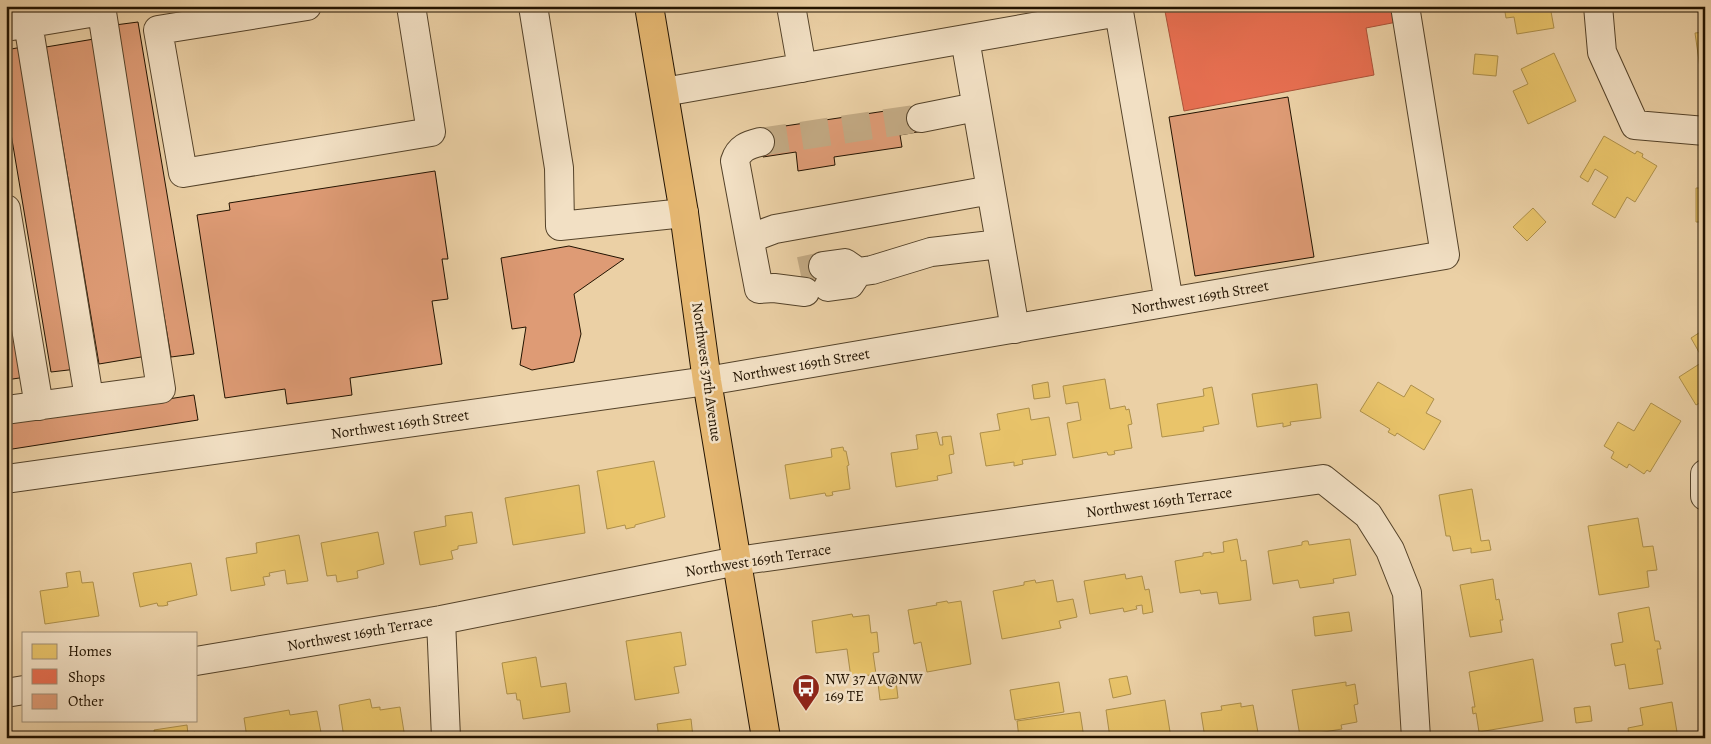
<svg xmlns="http://www.w3.org/2000/svg" width="1711" height="744" font-family="Alegreya,serif">
  <rect width="100%" height="100%" fill="#ebd0a5"/>
  <filter id="stains"><feTurbulence type="fractalNoise" baseFrequency=".004" numOctaves="4"/><feColorMatrix values="0 0 0 0 .2 0 0 0 0 .09 0 0 0 0 .02 0 0 0 .5 -.17"/></filter>
  <radialGradient id="worn" r=".72"><stop offset=".6" stop-color="#630" stop-opacity="0"/><stop offset="1" stop-color="#630" stop-opacity=".3"/></radialGradient>
  <path fill="#e9c46a" stroke="#ad8f4a" d="M1504 6H1550L1554 28 1517 34 1514 17 1506 18Z
    M1705 32V67L1700 68 1695 33Z
    M1554 53 1576 101 1528 124 1513 91 1528 84 1521 69Z
    M1475 54 1498 56 1496 76 1473 74Z
    M1604 136 1635 154 1637 151 1643 154 1642 157 1657 166 1635 202 1627 197 1615 218 1592 204 1608 177 1595 169 1588 182 1580 177Z
    M1696 188H1705V222H1696Z
    M1533 208 1546 222 1527 241 1513 227Z
    M1705 329V400L1696 405 1679 377 1704 361 1691 338Z
    M1105 379 1110 409 1125 406 1126 410 1129 409 1132 424 1128 425 1132 448 1114 451 1115 454 1111 455H1108L1107 452 1073 458 1067 423 1081 420 1078 402 1066 404 1063 386Z
    M1048 382 1050 397 1034 399 1032 385Z
    M1378 382 1404 397 1411 385 1434 399 1426 413 1441 421 1424 450 1397 433 1395 436 1388 432 1390 429 1360 411Z
    M1317 384 1321 418 1290 422 1291 425 1283 427V423L1257 427 1252 394Z
    M1212 387 1219 424 1203 427 1204 431 1162 437 1157 404 1204 396 1203 389Z
    M1651 403 1681 421 1650 472 1647 470 1644 474 1629 464 1627 468 1611 458 1614 452 1604 446 1618 422 1634 431Z
    M1029 408 1031 420 1049 417 1056 455 1022 460 1023 464 1014 466V462L986 466 980 433 1000 430 997 414Z
    M937 432 940 445H943L942 437 951 436 954 454 949 455 952 473 937 476 938 480 896 487 891 453 918 449 916 435Z
    M843 447 844 451H846L849 465 847 466 850 489 832 492 833 495 829 496H826L825 493 790 499 785 465 832 457 831 449Z
    M654 461 665 517 635 525V527L630 528 626 529 625 525 607 529 597 471Z
    M579 485 585 533 513 545 505 498Z
    M1472 489 1481 541 1489 540 1491 550 1471 553V548L1453 551 1450 536H1446L1439 495Z
    M472 512 477 543 458 546V549L451 551 453 559 420 565 414 532 446 526 445 516Z
    M1638 518 1643 547 1653 546 1657 570 1647 571 1649 587 1599 595 1588 526Z
    M378 532 384 564 357 571 358 578 337 582 336 575 327 576 321 543Z
    M299 535 308 581 287 584 285 570 269 573 270 576 263 577 265 585 231 591 226 558 257 553 256 543Z
    M1237 539 1241 561 1246 560 1251 600 1219 604 1217 592 1201 594 1200 590 1180 593 1175 561 1203 556V553L1211 552V554L1224 552 1223 542Z
    M1350 539 1356 575 1333 579 1334 583 1300 588 1298 580 1273 584 1268 551 1302 545V542L1305 541H1308L1309 545Z
    M191 563 197 595 167 602 168 605 163 606H158L157 603 140 607 133 573Z
    M80 571 82 583 93 582 99 616 45 624 40 591 68 587 66 573Z
    M1125 574 1126 579 1142 576 1145 590 1149 589 1153 612 1143 614 1142 605 1136 606 1137 609 1124 612 1123 608 1090 614 1084 581Z
    M1493 579 1496 600 1499 599 1503 620H1500L1502 632 1470 637 1460 585Z
    M1035 580 1036 583 1053 580 1057 602 1073 599 1077 617 1059 621 1061 628 1002 639 993 591 1024 585V582Z
    M947 601 948 603 961 601 971 664 927 672 921 642 914 644 908 610 937 605 936 603Z
    M1649 607 1655 641H1659L1661 649H1657L1663 684 1629 689 1625 664 1615 666 1611 644 1623 642 1618 613Z
    M1349 612 1352 631 1315 636 1313 617Z
    M852 614 853 617 869 615 871 633 877 632 879 652 873 653 876 674 851 678 847 649 816 653 812 621Z
    M681 632 686 665 674 667 679 693 635 700 626 641Z
    M536 657 541 687 566 683 570 712 523 719 520 700H517L516 693 507 694 502 663Z
    M1533 659 1543 721 1479 732 1476 713 1473 714 1472 707H1475L1469 672Z
    M1127 676 1131 694 1113 698 1109 679Z
    M896 681 898 698 880 700 878 683Z
    M1059 682 1064 712 1015 720 1010 690Z
    M1346 682V686L1355 684 1358 704 1354 705 1357 722 1341 725 1342 729 1300 736 1292 690Z
    M370 699 372 708 380 707V710L400 707 405 738H376L375 733 344 738 339 705Z
    M1165 700 1171 738H1110L1106 710Z
    M1672 702 1678 738H1629L1628 728 1643 725 1640 708Z
    M1241 703V707L1253 705 1259 738H1205L1201 713 1222 710 1221 706Z
    M1590 706 1592 721 1576 723 1574 708Z
    M289 710 290 715 317 711 322 738H247L244 718Z
    M1080 712 1084 738H1019L1017 721Z
    M691 719 693 737 696 738H659L657 724Z
    M187 725 188 734 195 732 196 735 215 732 216 738H155L154 730Z
    M569 733 570 738H539Z
    M982 733 983 738H954Z"/>
  <path fill="#e76f51" stroke="#ac5339" d="M1164 6H1394L1397 22 1366 28 1374 75 1184 111Z"/>
  <path fill="#de9b75" stroke="#221300" d="M6 6H49L6 13Z
    M138 22 194 354 171 357 115 25Z
    M94 39 147 356 99 364 46 47Z
    M22 47 77 369 51 372 6 104V50Z
    M1288 97 1314 257 1195 276 1169 117Z
    M919 106 923 131 900 135 902 147 834 157 835 165 798 171 796 152 763 157 758 130Z
    M435 171 448 259H442L448 299 432 301 442 364 350 378 352 395 287 404 285 389 225 398 197 215 230 210 229 203Z
    M569 246 624 259 574 294 581 334 574 362 532 370 520 365 526 327 512 329 501 258Z
    M6 255 26 377 6 380Z
    M194 395 198 420 6 450V424Z"/>
  <g fill="none" stroke-linecap="round" stroke-linejoin="round">
    <path stroke="#c3aa84" stroke-width="28" stroke-dasharray="28 14" stroke-linecap="butt" d="M760 142 921 118
      M800 271 823 266"/>
    <defs>
      <path id="minor" d="M307 6 158 30 183 173 431 132 411 6
        M533 6 559 168 560 226 684 213
        M791 6 802 68
        M1118 6 1169 302
        M1598 6 1602 52 1635 125 1705 131
        M28 23 89 398
        M6 27 102 11
        M965 39 1119 12
        M664 92 965 39 1015 329
        M921 118 976 107
        M6 209 39 406
        M750 242 735 161C739 148 748 145 760 142
        M823 266 845 263 858 272
        M828 287 850 284 858 272 872 270 931 252 1000 244
        M805 292 774 288 759 289 750 242 759 235 775 229 991 190
        M6 410 161 389 101 6
        M1705 474V496
        M6 479 707 381 1445 255 1405 6
        M441 620 446 738
        M196 661 441 620 737 561 1323 479 1368 515 1390 550 1407 593 1416 738
        M6 693 24 690"/>
      <path id="major" d="M649 6 684 213 707 381 766 738"/>
    </defs>
    <use href="#minor" stroke="#544229" stroke-width="30"/>
    <use href="#major" stroke="#221300" stroke-width="30"/>
    <use href="#minor" stroke="#f2e0c4" stroke-width="28"/>
    <use href="#major" stroke="#e6b872" stroke-width="28"/>
  </g>
  <defs>
    <symbol id="bus-pin" viewBox="-11 -11 22 30"><path d="M0 17L-7.5 6A9.5 9.5 0 1 1 7.5 6Z" fill="#8f2418" stroke="#f2e0c4"/><path d="M-5-6H5V4H4V6H2V4H-2V6H-4V4H-5ZM-3.5-4V0h7V-4ZM-3.5 1.2v1.5H-2V1.2ZM2 1.2v1.5H3.5V1.2Z" fill="#fff"/></symbol>
  </defs>
  <g fill-rule="evenodd">
    <use href="#bus-pin" x="790" y="672" width="32" height="43"/>
  </g>
  <g text-anchor="middle" dominant-baseline="central" stroke-width="5" stroke-linejoin="round" paint-order="stroke">
    <g font-size="15" fill="#221300" stroke="#f2e0c4">
      <text transform="translate(1200 297) rotate(-10)">Northwest 169th Street</text>
      <text transform="translate(801 365) rotate(-10)">Northwest 169th Street</text>
      <text transform="translate(707 372) rotate(82)">Northwest 37th Avenue</text>
      <text transform="translate(400 424) rotate(-8)">Northwest 169th Street</text>
      <text transform="translate(1159 502) rotate(-8)">Northwest 169th Terrace</text>
      <text transform="translate(758 560) rotate(-9)">Northwest 169th Terrace</text>
      <text transform="translate(360 633) rotate(-10)">Northwest 169th Terrace</text>
    </g>
    <g font-size="15" fill="#221300" stroke="#f2e0c4" text-anchor="start">
      <text x="825" y="679">NW 37 AV@NW<tspan x="825" dy="17">169 TE</tspan></text>
    </g>
  </g>
  <rect width="1711" height="744" fill="none" stroke="#ebd0a5" stroke-width="25"/>
  <rect x="8" y="8" width="1696" height="729" fill="none" stroke="#221300" stroke-width="2.5"/>
  <rect x="12" y="12" width="1686" height="719" fill="none" stroke="#221300"/>
  <rect x="22" y="632" width="175" height="90" fill="#f2e0c4" stroke="#9f8e76"/>
  <rect x="32" y="644" width="25" height="15" fill="#e9c46a" stroke="#9f8e76"/>
  <text x="68" y="656" font-size="15" fill="#221300">Homes</text>
  <rect x="32" y="669" width="25" height="15" fill="#e76f51" stroke="#9f8e76"/>
  <text x="68" y="682" font-size="15" fill="#221300">Shops</text>
  <rect x="32" y="694" width="25" height="15" fill="#de9b75" stroke="#9f8e76"/>
  <text x="68" y="706" font-size="15" fill="#221300">Other</text>
  <rect width="100%" height="100%" filter="url(#stains)"/>
  <rect width="100%" height="100%" fill="url(#worn)"/>
</svg>
